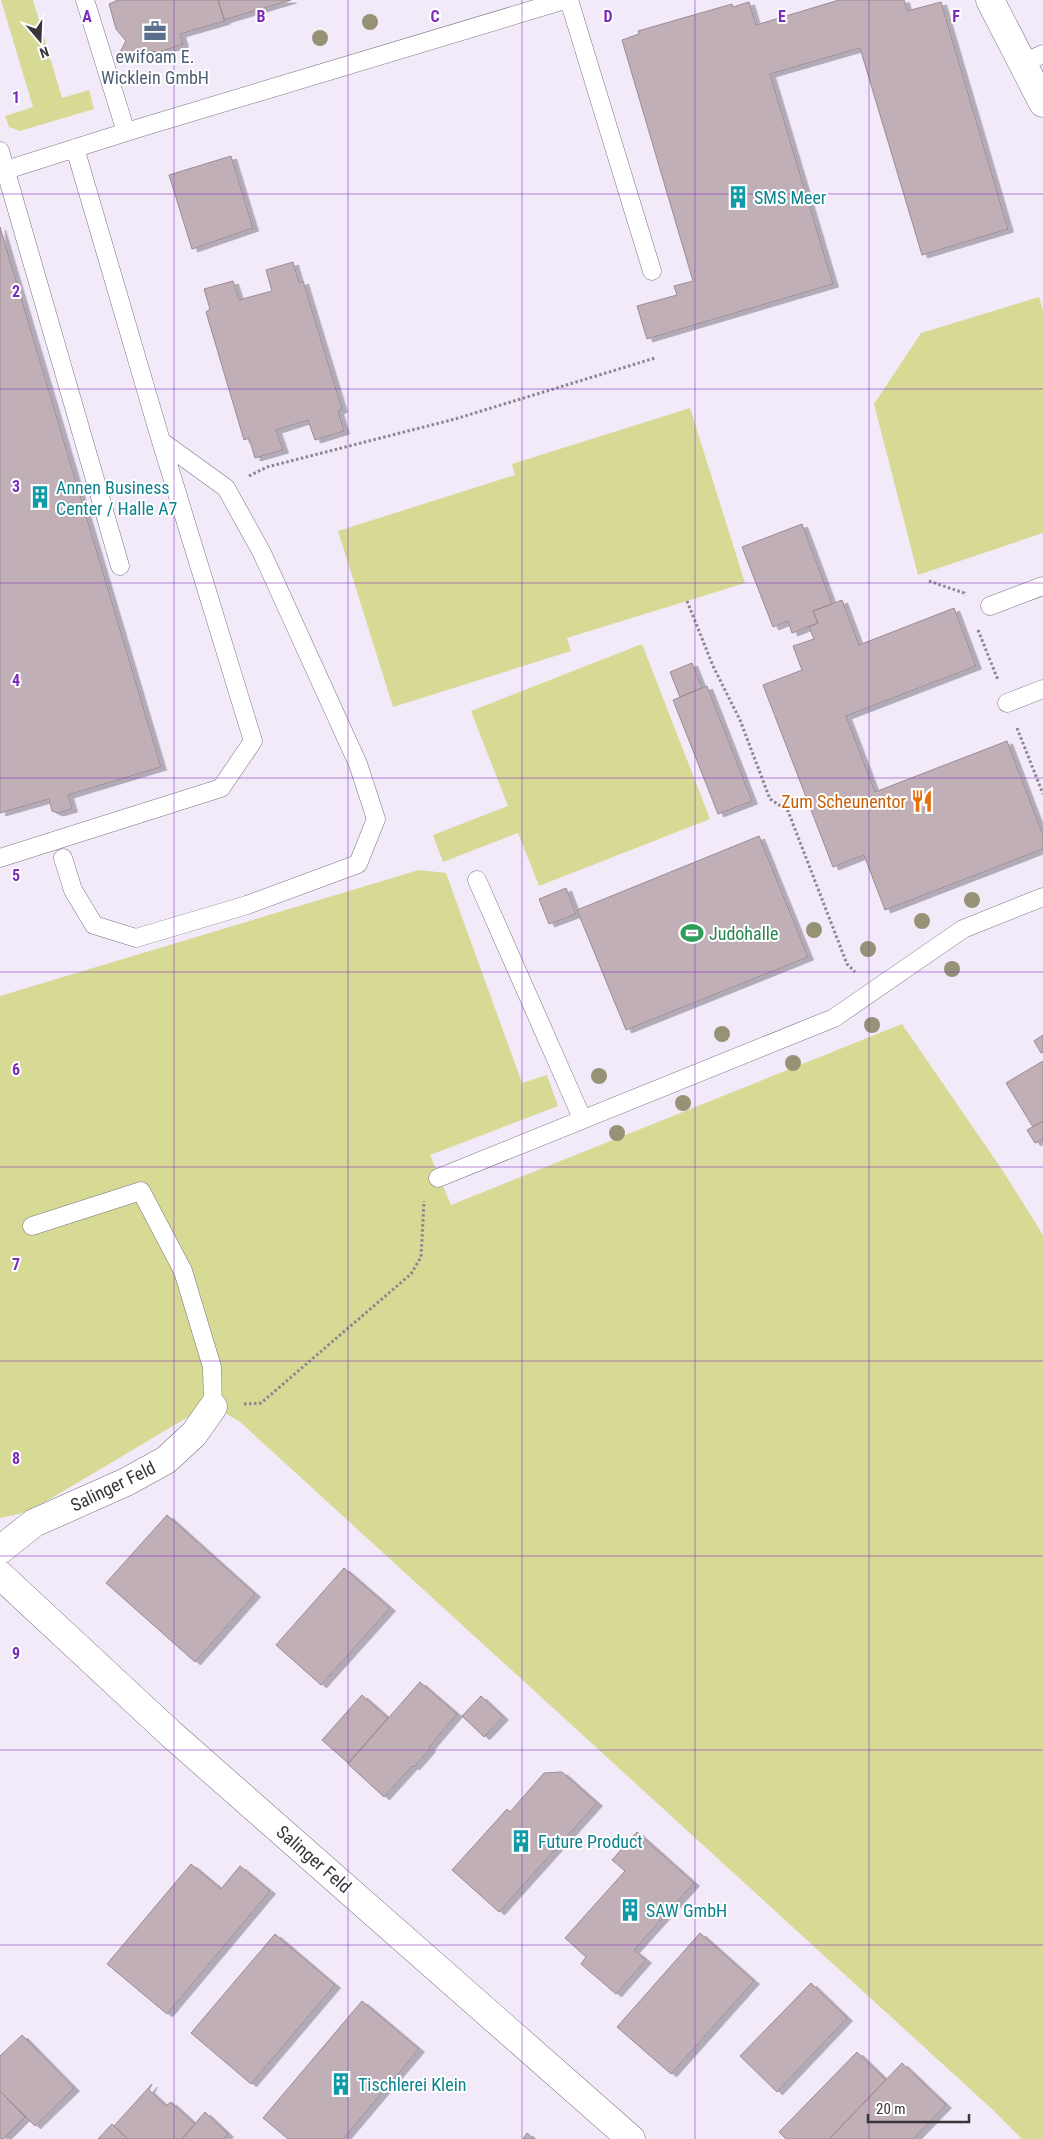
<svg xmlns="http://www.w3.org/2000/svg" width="1043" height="2139" font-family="'Roboto Condensed',sans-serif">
  <defs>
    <filter id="shadow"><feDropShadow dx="5.5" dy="3" stdDeviation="0" flood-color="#0004"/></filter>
  </defs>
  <rect width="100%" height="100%" fill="#f2e9f9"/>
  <path fill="#d7da94" d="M1 0H33L62 98 89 90 94 109 20 131 9 127 5 116 33 107Z
    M1039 297 1043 311V533L918 575 874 404 921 333Z
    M690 408 745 583 567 638 571 651 393 707 338 531 515 475 512 464Z
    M642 644 710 819 539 886 518 833 443 862 433 835 508 806 471 711Z
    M419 870 446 873 522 1083 547 1075 558 1106 430 1155 451 1205 902 1024 1003 1171 1043 1235V2139H1022L993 2110 240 1422 210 1404 28 1512 0 1518V996Z"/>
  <path fill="#c1afb8" stroke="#9c8b93" filter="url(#shadow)" d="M118 0H218L225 21 180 34 183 44 159 52 143 51 137 61 120 52 126 41 116 29 109 4Z
    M218 0H291L224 20Z
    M839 0H904L907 11 941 2 1008 229 922 255 860 48 770 74 833 284 647 339 637 306 677 295 674 286 693 281 622 40 639 34 638 31 732 4 733 7 749 2 756 25Z
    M231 156 253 228 192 249 169 175Z
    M0 227 161 767 68 795 72 809 58 813 52 811 49 799 0 813Z
    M293 262 299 283 303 281 342 409 338 411 344 431 315 440 308 420 276 430 283 450 255 458 249 438 244 440 206 312 210 309 204 289 233 281 239 300 272 291 266 270Z
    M802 524 832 604 813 611 818 623 792 633 788 621 773 627 742 547Z
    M842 600 859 645 954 608 976 666 846 716 875 792 1007 741 1043 835V849L885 910 864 855 833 867 763 685 802 670 793 646 814 639 809 627 818 623 813 611Z
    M692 663 702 688 680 697 670 672Z
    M707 686 752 801 718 814 673 700Z
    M759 836 808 957 626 1030 577 910Z
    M566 888 576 914 549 924 539 899Z
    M1043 1035V1052L1041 1053 1034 1041Z
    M1043 1061V1121L1033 1127 1006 1083Z
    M1043 1121V1139L1035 1143 1027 1130Z
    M167 1515 255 1594 195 1662 106 1583Z
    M344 1568 390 1608 321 1685 276 1645Z
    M420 1682 457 1714 429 1747 430 1749 414 1767 412 1766 384 1797 348 1764Z
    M362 1695 388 1718 348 1763 322 1740Z
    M481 1696 503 1717 484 1737 462 1716Z
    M562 1772 597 1803 499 1912 452 1870 507 1809 510 1812 544 1773Z
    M637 1832 694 1883 634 1950 646 1960 616 1994 581 1964 586 1957 565 1938 625 1871 612 1860Z
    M191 1864 221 1889 240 1866 270 1891 167 2014 107 1964Z
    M700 1933 754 1981 671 2074 617 2027Z
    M275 1934 335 1985 251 2084 191 2033Z
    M811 1983 847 2018 777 2092 740 2056Z
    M362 2001 419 2049 343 2139H288L263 2118Z
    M22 2035 74 2088 35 2126 0 2091V2056Z
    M857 2052 886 2080 829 2139H786L779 2132Z
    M902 2063 946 2105 913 2139H829Z
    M152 2084 149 2090 166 2106 171 2102 195 2124 182 2139H128L114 2126Z
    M0 2091 25 2117 3 2139H0Z
    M205 2112 228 2134 223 2139H182Z
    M112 2124 114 2126 128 2139H98Z
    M527 2133 534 2139H523Z"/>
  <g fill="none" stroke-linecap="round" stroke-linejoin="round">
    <defs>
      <path id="lane" d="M85 0 126 132
        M569 0 652 271
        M1021 64 1043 54
        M0 151 120 566
        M0 172 136 129 565 0
        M990 606 1043 586
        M1007 703 1043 689
        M0 858 221 788 253 741 161 441 75 148
        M63 858 73 890 94 925 136 938 247 905 358 864 376 819 358 764 262 553 226 488 161 441
        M477 880 582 1118
        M438 1178 834 1018 963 929 1043 897
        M32 1226 141 1191 183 1271 212 1367 213 1407"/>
      <path id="street" d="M990 0 1043 103
        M0 1550 34 1523 126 1482 166 1460 194 1434 213 1407
        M0 1575 171 1734 631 2139"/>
    </defs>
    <use href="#lane" stroke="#7b7382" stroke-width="19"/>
    <use href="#street" stroke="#7b7382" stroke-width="29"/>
    <path stroke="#8c8691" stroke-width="3" stroke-dasharray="2.5 2.5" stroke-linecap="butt" d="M249 476 267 467 455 419 655 358
      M929 581 964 593 965 596
      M687 601 713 666 740 720 770 799 788 811 847 964 855 972
      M978 630 998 680
      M1017 728 1043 794
      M244 1404 261 1403 411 1274 421 1257 424 1201"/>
    <use href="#lane" stroke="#fff" stroke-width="18"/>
    <use href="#street" stroke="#fff" stroke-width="28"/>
  </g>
  <g fill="#969276">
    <circle cx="370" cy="22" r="8"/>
    <circle cx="320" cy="38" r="8"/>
    <circle cx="972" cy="900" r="8"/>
    <circle cx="922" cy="921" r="8"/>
    <circle cx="814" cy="930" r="8"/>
    <circle cx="868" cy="949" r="8"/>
    <circle cx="952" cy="969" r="8"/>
    <circle cx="872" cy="1025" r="8"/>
    <circle cx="722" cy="1034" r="8"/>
    <circle cx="793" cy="1063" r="8"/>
    <circle cx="599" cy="1076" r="8"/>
    <circle cx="683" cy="1103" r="8"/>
    <circle cx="617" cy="1133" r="8"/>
  </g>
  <path fill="none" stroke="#7b2cbf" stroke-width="1" stroke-opacity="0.55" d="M174 0V2139M348 0V2139M522 0V2139M695 0V2139M869 0V2139M0 194H1043M0 389H1043M0 583H1043M0 778H1043M0 972H1043M0 1167H1043M0 1361H1043M0 1556H1043M0 1750H1043M0 1945H1043"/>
  <defs>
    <symbol id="office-bare" viewBox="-9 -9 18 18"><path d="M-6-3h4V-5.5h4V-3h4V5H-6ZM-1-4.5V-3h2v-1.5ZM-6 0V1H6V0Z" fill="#5c6f8a" stroke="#fff" stroke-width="2.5" paint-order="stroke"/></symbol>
    <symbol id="building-bare" viewBox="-9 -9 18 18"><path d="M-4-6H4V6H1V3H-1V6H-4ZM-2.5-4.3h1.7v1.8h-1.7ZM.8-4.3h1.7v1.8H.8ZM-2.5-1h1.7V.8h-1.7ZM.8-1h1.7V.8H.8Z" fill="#0f9aa8" stroke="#fff" stroke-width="2.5" paint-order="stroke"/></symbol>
    <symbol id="restaurant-bare" viewBox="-9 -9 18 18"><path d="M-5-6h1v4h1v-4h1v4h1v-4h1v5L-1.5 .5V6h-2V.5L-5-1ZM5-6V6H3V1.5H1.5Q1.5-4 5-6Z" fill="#e8710a" stroke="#fff" stroke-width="2.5" paint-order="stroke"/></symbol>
    <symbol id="stadium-bare" viewBox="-9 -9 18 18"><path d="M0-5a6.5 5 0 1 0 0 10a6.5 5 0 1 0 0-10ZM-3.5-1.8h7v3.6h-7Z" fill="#2e9e5b" stroke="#fff" stroke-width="2.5" paint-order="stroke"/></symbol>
  </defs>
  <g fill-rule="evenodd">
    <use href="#office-bare" x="139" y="15" width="32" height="32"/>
    <use href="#building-bare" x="722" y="181" width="32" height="32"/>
    <use href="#building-bare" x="24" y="481" width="32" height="32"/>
    <use href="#restaurant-bare" x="906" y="785" width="32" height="32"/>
    <use href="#stadium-bare" x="676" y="917" width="32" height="32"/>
    <use href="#building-bare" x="505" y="1825" width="32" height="32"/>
    <use href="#building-bare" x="614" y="1894" width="32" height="32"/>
    <use href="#building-bare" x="325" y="2068" width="32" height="32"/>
  </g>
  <g text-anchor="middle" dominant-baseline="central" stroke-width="4" stroke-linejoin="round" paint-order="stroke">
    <g font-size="18" fill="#4e5e75" stroke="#fff">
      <text x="155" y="56">ewifoam E.<tspan x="155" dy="21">Wicklein GmbH</tspan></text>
    </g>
    <g font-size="18" fill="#0d838f" stroke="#fff" text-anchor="start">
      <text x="754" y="197">SMS Meer</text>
      <text x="56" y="487">Annen Business<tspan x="56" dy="21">Center / Halle A7</tspan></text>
      <text x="538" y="1841">Future Product</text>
      <text x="646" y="1910">SAW GmbH</text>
      <text x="358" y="2084">Tischlerei Klein</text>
    </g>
    <g font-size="18" fill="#c56008" stroke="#fff" text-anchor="end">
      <text x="906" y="801">Zum Scheunentor</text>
    </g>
    <g font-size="18" fill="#27864d" stroke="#fff" text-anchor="start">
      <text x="709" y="933">Judohalle</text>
    </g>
    <g font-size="18" fill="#39353b" stroke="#fff">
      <text transform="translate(113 1486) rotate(-26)">Salinger Feld</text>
      <text transform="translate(314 1859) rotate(41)">Salinger Feld</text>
    </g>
  </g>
  <g font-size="16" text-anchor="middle" font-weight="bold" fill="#7b2cbf" stroke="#fff" stroke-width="4" stroke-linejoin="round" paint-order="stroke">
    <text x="87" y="22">A</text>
    <text x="261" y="22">B</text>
    <text x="435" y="22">C</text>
    <text x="608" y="22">D</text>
    <text x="782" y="22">E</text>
    <text x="956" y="22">F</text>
    <text x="16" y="103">1</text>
    <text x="16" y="297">2</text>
    <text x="16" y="492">3</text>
    <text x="16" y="686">4</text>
    <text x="16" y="881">5</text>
    <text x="16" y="1075">6</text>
    <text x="16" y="1270">7</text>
    <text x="16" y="1464">8</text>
    <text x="16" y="1659">9</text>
  </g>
  <g transform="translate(40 40) rotate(161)" stroke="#ffffff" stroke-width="4" paint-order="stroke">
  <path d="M0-4L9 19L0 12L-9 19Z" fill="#39353b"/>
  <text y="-8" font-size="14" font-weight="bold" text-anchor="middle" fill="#39353b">N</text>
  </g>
  <path d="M868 2114v8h101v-8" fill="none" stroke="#39353b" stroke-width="2.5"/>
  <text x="876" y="2114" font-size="15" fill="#39353b" stroke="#ffffff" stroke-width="4" paint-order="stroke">20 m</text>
</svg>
